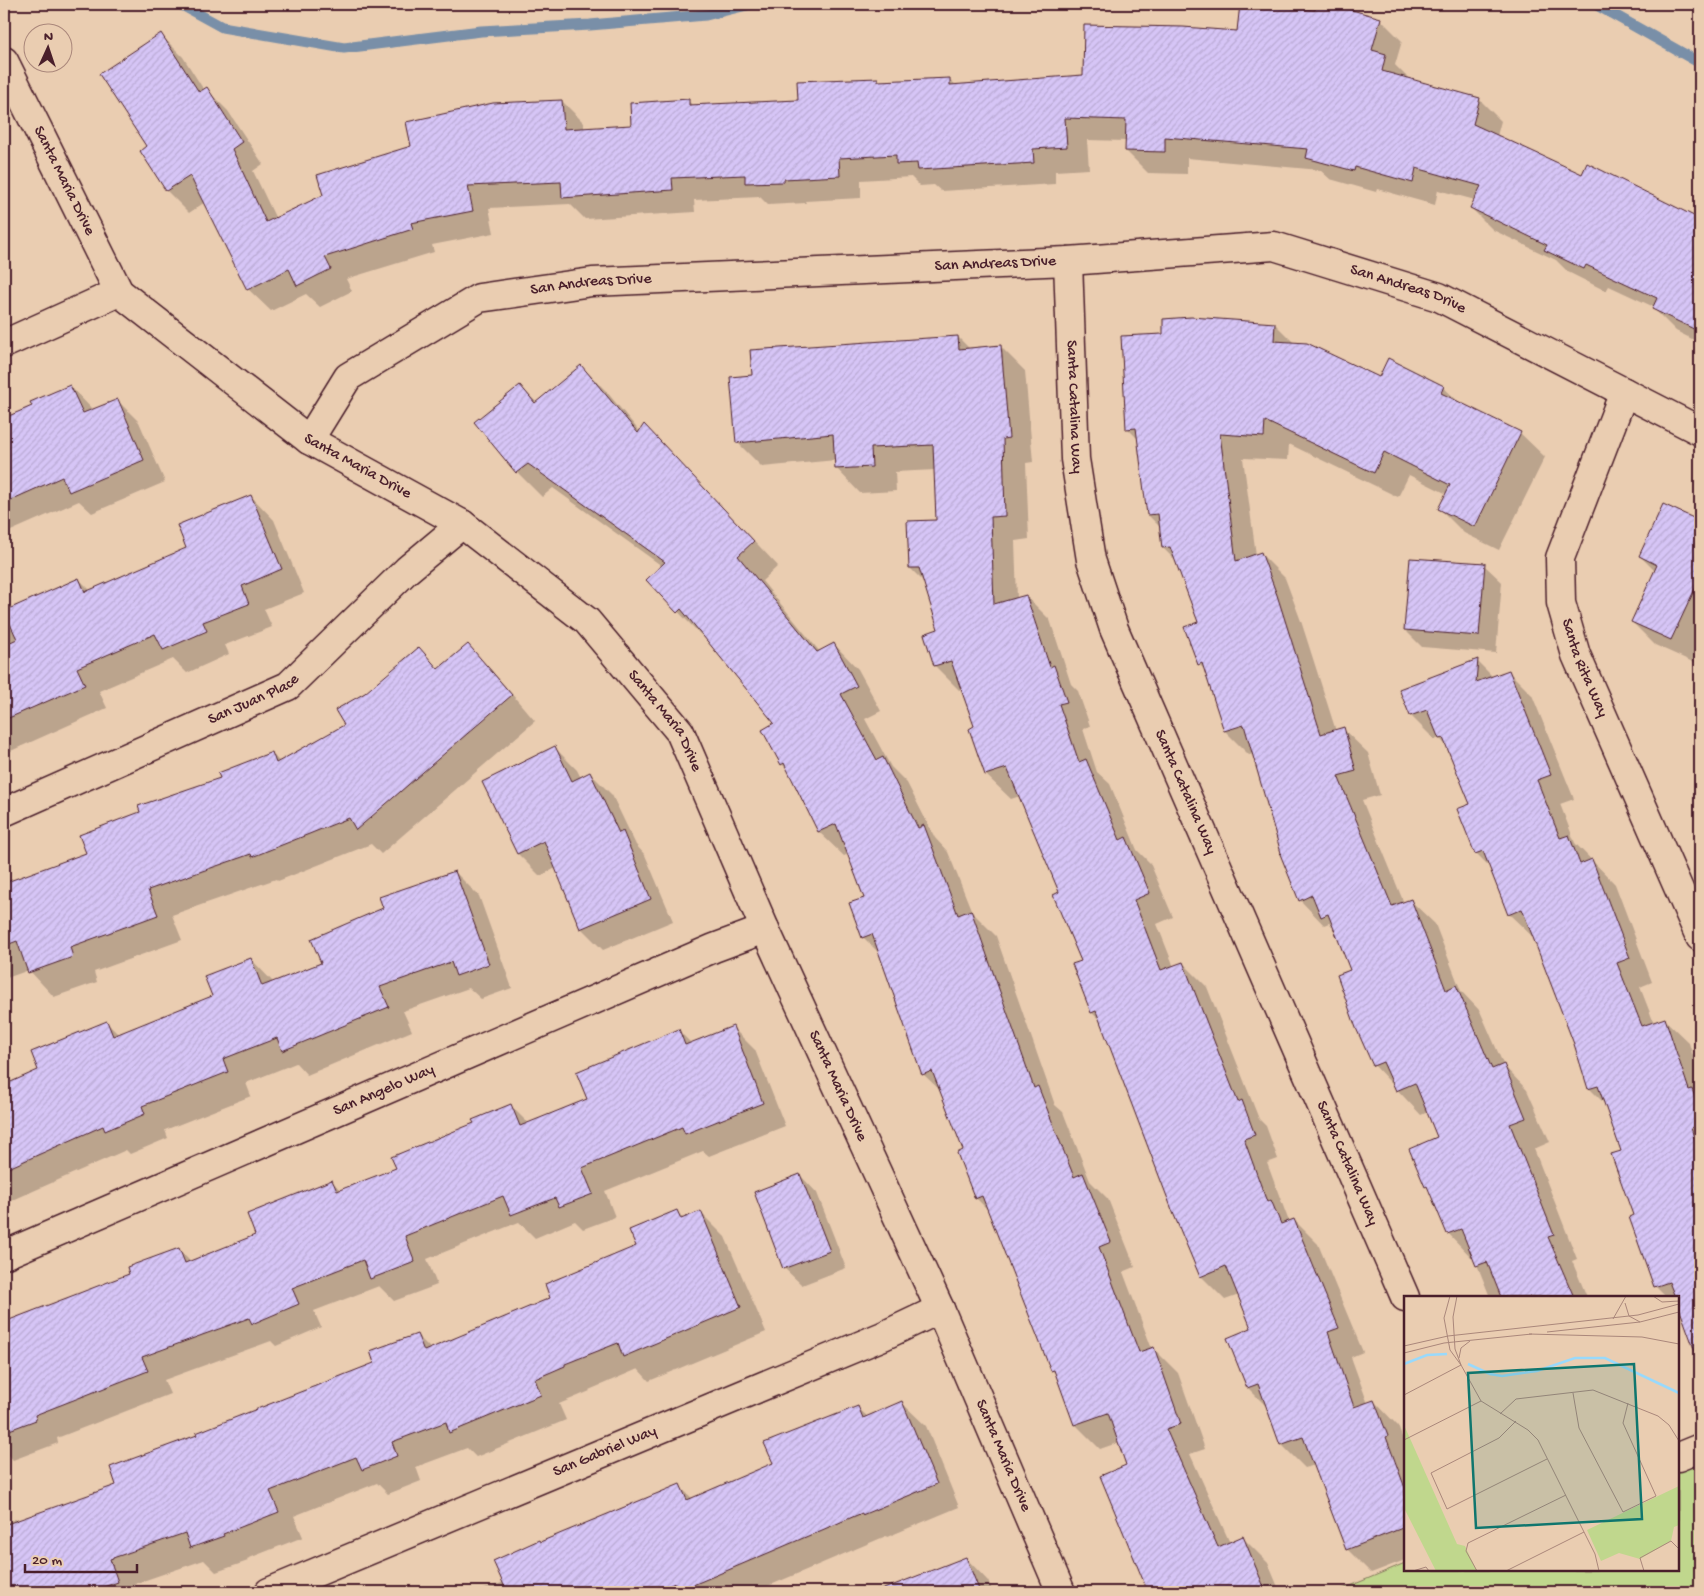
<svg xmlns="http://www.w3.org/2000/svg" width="1704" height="1596" font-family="'Gochi Hand',sans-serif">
  <defs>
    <pattern id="building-hatch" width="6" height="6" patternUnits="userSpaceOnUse" patternTransform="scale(1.25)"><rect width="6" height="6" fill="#d6c5f6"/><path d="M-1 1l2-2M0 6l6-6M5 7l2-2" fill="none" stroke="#b9a9d3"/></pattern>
  </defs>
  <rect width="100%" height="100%" fill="#eacdb1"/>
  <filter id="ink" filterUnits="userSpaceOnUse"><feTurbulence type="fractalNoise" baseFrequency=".02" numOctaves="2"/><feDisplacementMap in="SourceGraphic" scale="10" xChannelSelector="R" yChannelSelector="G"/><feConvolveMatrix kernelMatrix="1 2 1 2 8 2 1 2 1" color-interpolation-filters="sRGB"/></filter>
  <g filter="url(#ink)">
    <path fill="#e4cbc6" d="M309 4H477L455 7Z"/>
    <path fill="#c0d78d" stroke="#857b5c" d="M1700 1448V1592H1336L1405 1563V1570H1678V1457Z"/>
    <path fill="#0003" d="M1318 4H1325L1380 19 1402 41 1395 65 1408 78V79L1479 99 1501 121 1497 136 1582 176 1588 165 1700 220V343L1676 331 1654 309V307L1609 286 1606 291 1568 272 1556 260 1493 230 1471 208 1475 200 1438 190 1435 205 1377 189 1376 192 1330 179 1320 170 1187 158V174L1148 173 1126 151V141L1087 140 1089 169 1055 171V184L941 191 934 185 920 186 911 177 861 180V198L805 201 806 203 768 205 760 197 694 200 695 212 585 219 570 204 489 208 494 233 432 245 434 252 346 279 352 291 320 307 306 294 271 311 248 289 205 202 189 213 167 191 141 151 148 147 161 35 183 57 204 90 206 89 228 111 263 164 253 171 276 219 562 101 584 123V129L632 126 688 101 694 106 799 102 878 79 881 82 949 79 956 85 1085 77 1316 12Z
      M1275 324 1294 343 1380 379 1443 387 1461 404 1520 433 1545 457 1499 550 1464 533 1440 509 1447 494 1409 475 1398 497 1289 444 1288 460 1243 458 1256 555 1261 554 1285 578 1301 621 1336 731 1343 729 1368 753 1380 795 1362 800 1404 903 1410 900 1435 924 1461 991 1480 1011 1504 1066 1527 1090 1550 1142 1534 1149 1577 1259 1572 1261 1587 1297H1490L1474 1257 1472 1258 1448 1233 1430 1190 1426 1186 1439 1138 1428 1112 1421 1115 1374 1065 1352 971 1336 930 1329 923 1324 925 1300 900 1283 854 1254 754 1249 755 1225 731 1206 671 1199 664V623L1176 561 1163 548 1161 528 1148 515 1139 440 1127 428 1165 335Z
      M958 337 970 349 1000 346 1025 371 1033 462 1026 463 1029 539 1015 541 1017 599 1026 596 1050 620 1071 684 1078 691 1090 726 1083 729 1097 772 1110 784 1137 850 1150 863 1173 917 1157 924 1174 967 1183 963 1207 987 1259 1119 1266 1126 1278 1159 1267 1163 1288 1219 1291 1221 1294 1220 1318 1244 1363 1352 1351 1357 1368 1404 1374 1401 1398 1426 1405 1445V1560L1371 1573 1347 1549 1315 1465 1305 1468 1281 1444 1268 1408 1248 1388 1252 1329 1239 1295 1225 1300 1201 1276 1102 1022 1092 1013 1074 965 1082 961 1061 893 1020 796 1011 799 986 775 971 729 975 727 962 689 959 690 935 666 925 635 940 630 925 583 910 568 937 521 935 470 895 472 896 491 860 493 836 468V460L762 467 737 442 754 377Z
      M581 366 606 391 640 432 669 451 778 566 762 581 820 652 834 644 858 669 881 711 865 719 891 767 907 783 935 838 948 852 972 912 996 936 1055 1105 1063 1112 1090 1181 1108 1199 1135 1267 1123 1272 1152 1349 1153 1348 1178 1373 1205 1449 1190 1454 1230 1543 1243 1538 1268 1563 1280 1592H1149L1102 1477 1128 1465 1120 1442 1100 1449 1075 1424 1058 1376 1052 1370 989 1211 976 1198 964 1151 942 1092 923 1074 881 955 863 937 866 898 849 854 844 856 819 832 789 771 782 764 776 723 704 635 703 637 647 580 662 566 553 488 542 497 517 472 476 423 520 386 537 403Z
      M70 386 93 410 117 400 139 422 165 482 92 513 79 501 4 534V419L33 406Z
      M251 496 274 520 304 593 264 609 272 627 225 645 229 654 187 673 173 659 99 691 107 708 4 754V613L79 579 91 591 187 548Z
      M1663 505 1700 522V650L1695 663 1655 645 1632 622 1655 571 1640 556Z
      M1484 565 1502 582 1496 653 1422 647 1405 630Z
      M468 646 492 671 535 721 381 854 371 844 278 881 276 879 172 915 182 940 94 972 97 982 54 997 29 970 4 979V884L88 853 141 812 222 779 271 753 280 762 345 725 366 694 419 649 440 670Z
      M1477 661 1493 677 1508 671 1532 695 1574 799 1560 804 1575 843 1615 884 1652 982 1640 987 1654 1023 1665 1020 1689 1043 1700 1079V1362L1681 1310 1678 1309V1297H1666L1655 1286 1634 1216 1623 1152 1606 1105 1589 1088 1575 1044 1534 938 1509 914 1491 868 1476 853 1471 804 1449 748 1439 738 1435 740 1411 716 1401 690Z
      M555 748 577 770 581 778 590 773 612 795 636 845 645 855 673 921 603 950 581 928 556 868 540 876 518 854 484 782Z
      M455 872 479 896 512 988 481 999 469 988 403 1011 412 1031 307 1075 296 1063 246 1083 251 1096 165 1130 168 1138 130 1154 126 1150 4 1204V1086L40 1070 106 1022 119 1035 214 997 251 959 274 983 323 963 384 909Z
      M732 1027 755 1050 785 1126 709 1156 703 1151 605 1191 615 1217 583 1229 575 1221 535 1238 519 1222 427 1259 437 1285 394 1301 379 1286 314 1311 321 1327 276 1346 271 1341 164 1380 170 1394 57 1438 58 1443 13 1460 4 1450V1323L131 1274 178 1249 191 1262 257 1235 332 1181 341 1191 397 1169 511 1106 529 1124 589 1100 678 1030 692 1044Z
      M800 1175 817 1193 846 1268 802 1285 784 1268Z
      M677 1212 684 1219 700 1212 725 1237 766 1332 649 1381 638 1369 589 1390 590 1391 559 1404 566 1420 476 1457 467 1448 416 1467 421 1481 388 1494 377 1483 294 1516 303 1537 247 1559 248 1561 216 1572 204 1560 134 1584 137 1592H4V1524L15 1519 18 1522 118 1486 199 1436 376 1363 417 1335 431 1349 552 1298 637 1246Z
      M902 1403 926 1426 959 1507 887 1537 886 1536 754 1592H478L504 1582 540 1543 679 1486 693 1499 775 1464 857 1407 868 1417Z
      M966 1558 988 1581 993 1592H895L893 1587Z"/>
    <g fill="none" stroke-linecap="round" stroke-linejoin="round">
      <path stroke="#798fa8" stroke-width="11" d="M180 4 222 27 344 48 481 31 590 25 706 15 751 4
        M1595 4 1700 63"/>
    </g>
    <path fill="url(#building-hatch)" stroke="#4a1f2b" d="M1240 4 1315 10 1316 4H1330L1381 18 1372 50 1386 54 1382 71 1480 98 1473 124 1582 174 1587 163 1700 219V332L1652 309 1657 298 1586 265 1584 269 1544 250 1547 245 1470 208 1481 186 1416 168 1413 183 1355 167 1354 171 1306 158 1308 149 1165 137V152L1125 151 1126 120 1065 118 1067 147 1033 149 1034 163 918 170 917 163 896 164V155L839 158 840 176 784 179V182L745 183V175L672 178 673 190 562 198 561 182 468 186 473 211 411 223 413 229 325 257 331 269 297 286 289 269 247 290 190 176 166 191 140 151 146 146 99 74 161 33 199 92 207 87 242 142 232 149 266 222 323 195 317 175 411 146 406 122 493 103 562 100 564 129 631 125 630 103 689 99V105L798 100 797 81 878 78V81L950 78V85L1083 75 1084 25 1183 27 1237 31Z
      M1191 317 1275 323 1274 341 1307 343 1379 377 1388 358 1444 386 1441 393 1521 432 1475 527 1438 509 1450 485 1384 452 1374 473 1265 421 1264 437 1220 434 1236 561 1261 552 1277 595 1321 734 1344 727 1356 771 1338 776 1392 906 1411 899 1446 990 1456 985 1492 1069 1504 1064 1526 1118 1510 1124 1554 1235 1548 1237 1574 1297H1501L1487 1262 1476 1266 1461 1229 1447 1234 1427 1186 1425 1187 1409 1149 1437 1137 1415 1083 1396 1091 1383 1062 1373 1066 1356 1028 1337 975 1350 970 1328 914 1321 917 1312 895 1299 901 1280 854 1281 853 1244 725 1224 731 1202 663 1198 665 1184 627 1198 622 1170 547 1162 548 1158 514 1147 515 1136 428 1126 429 1121 336 1163 334V319Z
      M958 336 959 349 1001 345 1009 438 1003 439 1005 516 991 517 994 604 1026 595 1050 667 1054 665 1067 702 1059 704 1079 762 1086 759 1120 840 1126 837 1150 893 1134 900 1161 970 1183 962 1238 1102 1242 1100 1255 1135 1244 1139 1267 1202 1271 1200 1281 1224 1294 1219 1339 1328 1328 1332 1354 1407 1374 1400 1388 1436 1386 1437 1405 1488V1527L1346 1550 1303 1437 1280 1445 1258 1384 1247 1388 1227 1338 1251 1328 1226 1266 1200 1277 1174 1215 1096 1011 1091 1013 1072 964 1081 961 1053 895 1059 892 1007 768 985 775 969 729 974 726 951 661 934 666 924 634 938 629 919 568H909L907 521 936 520 933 445 871 448 872 467 835 469 833 434 736 443 730 377 752 375 750 350Z
      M581 365 638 433 644 424 754 541 738 556 817 652 834 643 857 686 841 694 877 760 883 757 918 828 924 825 958 915 971 910 1034 1088 1038 1086 1074 1177 1083 1173 1111 1242 1099 1247 1139 1352 1154 1347 1181 1424 1166 1429 1218 1547 1243 1536 1266 1592H1148L1100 1476 1126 1465 1108 1413 1074 1425 1054 1370 1051 1371 982 1196 975 1199 957 1153 963 1150 932 1071 922 1075 872 934 862 938 849 903 864 898 836 824 818 832 784 763 781 765 762 730 774 723 681 609 677 613 646 580 665 562 528 464 516 473 474 422 520 385 535 403Z
      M70 385 83 413 118 399 144 460 69 492 62 477 4 503V418L32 406 30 402Z
      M251 495 282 569 242 586 249 604 203 622 207 631 163 650 155 634 77 668 85 685 4 720V645L17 639 4 611 79 578 85 592 186 548 177 525Z
      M1663 504 1700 521V578L1671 640 1631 622 1657 565 1639 556Z
      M1410 558 1485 563 1479 636 1404 630Z
      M468 644 512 695 356 830 349 818 252 857 251 854 148 890 158 915 70 947 73 957 28 973 17 941 4 946V883L86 853 79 835 140 812 138 806 220 778 218 773 272 752 276 763 344 725 335 710 365 693 419 647 438 669Z
      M1478 659 1476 682 1509 670 1551 775 1537 780 1560 838 1569 835 1580 864 1592 859 1630 958 1617 963 1642 1026 1665 1018 1689 1090 1692 1089 1700 1112V1124L1691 1128 1700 1155V1357H1697L1678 1305V1297H1675L1669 1282 1654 1287 1629 1217 1633 1215 1611 1154 1621 1151 1598 1086 1588 1089 1574 1044 1522 909 1508 915 1483 851 1475 854 1457 809 1470 804 1443 738 1439 739 1427 710 1410 716 1399 689Z
      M555 746 572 781 590 772 619 833 623 831 651 899 580 929 544 841 517 854 482 782Z
      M455 871 489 964 456 976 451 962 380 987 389 1007 282 1051 277 1038 223 1059 228 1072 142 1106 145 1114 105 1131 103 1126 4 1170V1085L38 1070 31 1052 107 1021 113 1036 212 996 204 976 251 958 262 986 321 963 311 939 383 908 379 897Z
      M733 1026 763 1103 685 1134 682 1127 582 1168 593 1194 559 1207 555 1198 511 1215 503 1196 405 1236 415 1262 370 1279 363 1260 292 1288 299 1304 252 1324 249 1318 142 1357 148 1371 35 1415 36 1420 4 1432V1322L129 1274 127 1267 179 1248 185 1263 255 1235 247 1214 332 1180 337 1191 396 1168 391 1157 474 1123 472 1120 511 1104 520 1126 587 1099 576 1072 679 1029 685 1045Z
      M800 1174 830 1251 783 1269 754 1192Z
      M677 1210 681 1219 701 1211 741 1307 623 1357 618 1343 565 1364V1366L535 1379 541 1395 449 1433 446 1422 392 1442 397 1456 362 1470 356 1457 270 1491 279 1512 223 1534 224 1536 190 1548 185 1533 110 1559 118 1582 89 1592H4V1525L116 1485 110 1467 197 1435 196 1433 374 1363 370 1351 417 1334 424 1351 550 1298 545 1284 636 1246 629 1230Z
      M902 1401 937 1484 862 1515V1513L679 1591 675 1583 653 1592H507L493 1561 539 1540 540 1542 680 1484 687 1500 773 1463 764 1443 858 1406 863 1418Z
      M966 1557 980 1592H882L881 1590Z"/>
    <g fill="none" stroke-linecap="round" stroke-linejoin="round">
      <defs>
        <g id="minor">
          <path id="s1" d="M4 61 119 292 309 440 462 524 587 621 680 732 765 929 940 1309 1061 1592"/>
          <path id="s2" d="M1068 261 1075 459 1091 560 1114 629 1405 1297"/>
          <path d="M4 344 119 292"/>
          <path id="s3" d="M1624 392 1560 558 1561 603 1576 655 1700 937"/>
          <path id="s4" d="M309 440 348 377 479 298 592 282 1068 261 1274 246 1439 297 1700 431"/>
          <path id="s5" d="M4 812 288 686 407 570 462 524"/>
          <path id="s6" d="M4 1255 714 948 765 929"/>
          <path d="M1678 1457 1700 1448"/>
          <path id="s7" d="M269 1592 883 1336 940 1309"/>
        </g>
      </defs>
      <use href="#minor" stroke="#4a1f2b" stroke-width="31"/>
      <use href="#minor" stroke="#eacdb1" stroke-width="28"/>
    </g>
  </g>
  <g text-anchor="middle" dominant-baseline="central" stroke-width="4" stroke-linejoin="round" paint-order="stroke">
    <g font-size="16" fill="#4a1f2b" stroke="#eacdb1">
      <text stroke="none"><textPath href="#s1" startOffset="134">Santa Maria Drive</textPath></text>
      <text stroke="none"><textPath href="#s4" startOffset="745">San Andreas Drive</textPath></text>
      <text stroke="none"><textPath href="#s4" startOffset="340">San Andreas Drive</textPath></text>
      <text stroke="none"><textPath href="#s4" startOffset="1165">San Andreas Drive</textPath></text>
      <text stroke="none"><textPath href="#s2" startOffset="146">Santa Catalina Way</textPath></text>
      <text stroke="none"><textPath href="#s1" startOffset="554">Santa Maria Drive</textPath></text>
      <text stroke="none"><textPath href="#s3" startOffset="292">Santa Rita Way</textPath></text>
      <text stroke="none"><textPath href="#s5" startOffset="274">San Juan Place</textPath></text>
      <text stroke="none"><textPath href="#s1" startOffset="959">Santa Maria Drive</textPath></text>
      <text stroke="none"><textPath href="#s2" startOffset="551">Santa Catalina Way</textPath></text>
      <text stroke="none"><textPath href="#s1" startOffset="1364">Santa Maria Drive</textPath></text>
      <text stroke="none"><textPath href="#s6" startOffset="414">San Angelo Way</textPath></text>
      <text stroke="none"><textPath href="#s2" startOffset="956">Santa Catalina Way</textPath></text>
      <text stroke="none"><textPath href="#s7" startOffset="364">San Gabriel Way</textPath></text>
      <text stroke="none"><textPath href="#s1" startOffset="1769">Santa Maria Drive</textPath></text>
    </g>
  </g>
  <g transform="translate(1404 1296)">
    <rect width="275" height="275" fill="#eacdb1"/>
    <path d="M0 129 53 248 61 250 73 275H32L0 212ZM275 190V229L270 231 267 245 236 263 215 257 197 265 183 234Z" fill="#c0d78d"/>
    <path fill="none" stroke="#99d9fb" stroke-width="2.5" d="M0 68 23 59 43 58M64 68 86 78 98 80 133 75 171 62H201L275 97"/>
    <path fill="none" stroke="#aa877b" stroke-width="1" d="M46 0 40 22 46 54 57 69M53 0 49 21 51 53 57 69 77 105 124 134 134 144 191 258 195 275M249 0 258 6 275 5M221 7 225 20 236 26M209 23 222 0M143 36 236 26 275 16M125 38 238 41 275 48M0 50 44 40 234 19 275 8M0 57 40 47 128 38M55 62 57 52 66 45M169 97 175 132 219 216 252 200 219 127 224 107M0 99 57 69M96 118 112 103 189 94 254 120 265 129 275 145M112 125 95 142 27 177 43 213 143 163M0 144 77 105M9 275 22 271 25 275M73 275 62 255 64 247 162 199M102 275 180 236M240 275 236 262 267 245 275 253"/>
    <path fill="#0f766e" fill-opacity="0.15" stroke="#0f766e" stroke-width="2.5" d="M230 68 238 223 72 232 64 77Z"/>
    <rect width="275" height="275" fill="none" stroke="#4a1f2b" stroke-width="2.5"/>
  </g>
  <rect width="1704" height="1596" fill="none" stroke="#eacdb1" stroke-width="20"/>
  <rect x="10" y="10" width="1684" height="1576" fill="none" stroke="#4a1f2b" stroke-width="2" filter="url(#ink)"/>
  <g transform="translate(48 48) rotate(3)"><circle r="24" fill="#eacdb1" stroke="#aa877b"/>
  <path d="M0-4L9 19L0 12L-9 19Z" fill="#4a1f2b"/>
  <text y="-8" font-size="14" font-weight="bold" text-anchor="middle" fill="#4a1f2b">N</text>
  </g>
  <path d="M25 1564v8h112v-8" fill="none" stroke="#4a1f2b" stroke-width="2.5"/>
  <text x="32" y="1564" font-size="15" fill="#4a1f2b" stroke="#eacdb1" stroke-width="4" paint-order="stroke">20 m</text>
</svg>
